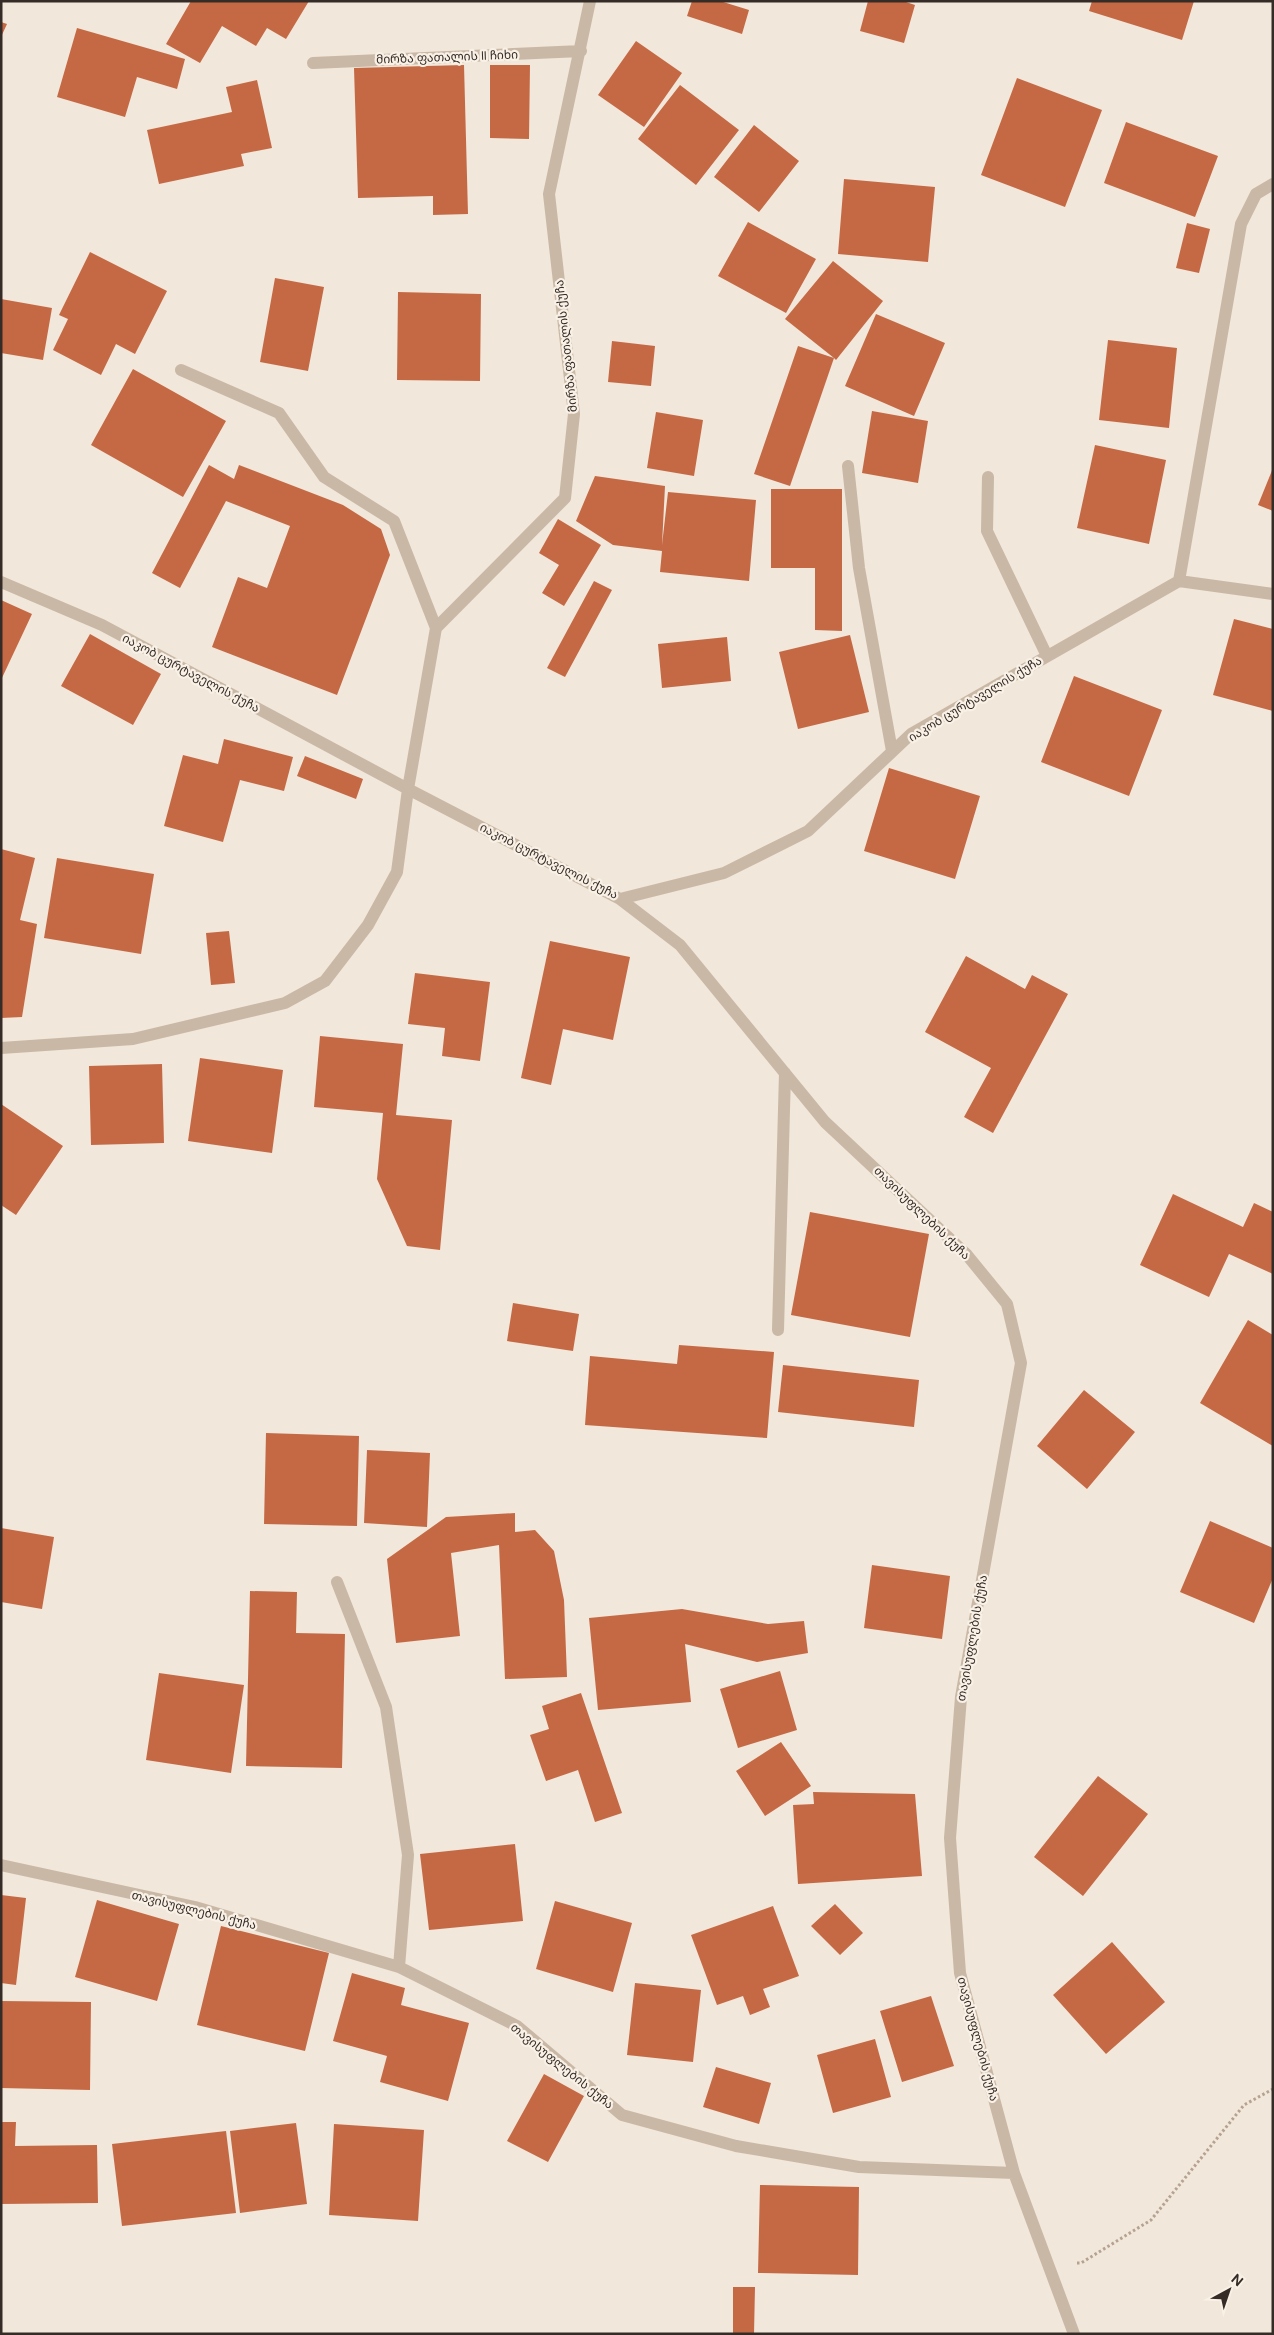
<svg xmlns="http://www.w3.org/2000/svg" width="1274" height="2335" font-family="'DM Sans','Noto Sans Georgian',sans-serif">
  <rect width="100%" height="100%" fill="#f1e7da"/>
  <path fill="#c56945" d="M191 1H309L286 39 267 28 256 46 222 26 200 63 166 44Z
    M692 1H720L749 10 742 34 687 16Z
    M868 1H903L915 5 904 43 860 31Z
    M1092 1H1194L1182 40 1089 11Z
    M1 22 7 24 1 37Z
    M77 28 185 59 177 89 137 77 125 117 57 97Z
    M636 41 682 73 644 127 598 95Z
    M464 65 468 214 433 215V196L358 198 354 68Z
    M490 65H530L529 139 490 138Z
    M1017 78 1102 110 1065 207 981 175Z
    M257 80 272 148 241 154 244 166 159 184 147 130 232 112 226 87Z
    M680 85 739 130 696 185 638 139Z
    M1126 122 1218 156 1195 217 1104 183Z
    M754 125 799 161 759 212 714 177Z
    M844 179 935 187 928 262 838 254Z
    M748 222 816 259 786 313 718 276Z
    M1187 223 1210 229 1199 273 1176 268Z
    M90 252 167 291 135 354 116 344 101 375 53 350 68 319 59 315Z
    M833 261 883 301 836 360 834 358 790 486 754 474 798 346 834 358 785 319Z
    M275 278 324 287 308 371 260 362Z
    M398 292 481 294 480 381 397 380Z
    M1 299 52 308 43 360 1 353Z
    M876 314 945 343 914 416 845 386Z
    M1108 340 1177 348 1169 428 1099 420Z
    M612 341 655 346 651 386 608 382Z
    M133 369 226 421 183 497 91 445Z
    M872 411 928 421 918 483 862 473Z
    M656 412 703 420 694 476 647 468Z
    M1095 445 1166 460 1149 544 1077 528Z
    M209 465 234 479 239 465 343 505 381 529 390 555 337 695 212 647 238 577 267 588 290 526 226 501 180 588 152 573Z
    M1273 468V511L1258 505Z
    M595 476 665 486 662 545 668 492 756 500 749 581 660 572 662 551 613 545 576 521Z
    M771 489H842V631L815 630V568H771Z
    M558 519 601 545 564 606 542 593 559 565 539 553Z
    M594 581 612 590 565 677 547 668Z
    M1 600 32 614 1 680Z
    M1234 619 1273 629V711L1213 695Z
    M90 634 161 674 133 725 61 686Z
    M850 635 869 712 798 729 779 652Z
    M727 637 731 681 662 688 658 644Z
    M1074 676 1162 710 1129 796 1041 762Z
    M224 739 293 757 284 791 240 780 223 842 164 826 183 755 218 764Z
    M305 756 363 779 356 799 297 776Z
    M889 768 980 796 955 879 864 851Z
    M1 849 35 858 20 920 37 924 22 1017 1 1018Z
    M57 858 154 874 141 954 44 938Z
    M229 931 235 983 211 985 206 933Z
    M550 941 630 957 613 1040 563 1029 551 1085 521 1078Z
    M966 956 1025 989 1032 975 1068 994 993 1133 964 1117 991 1068 925 1032Z
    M415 973 490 982 480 1061 442 1056 445 1028 408 1024Z
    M320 1036 403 1044 396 1115 452 1120 440 1250 407 1246 377 1179 383 1113 314 1107Z
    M200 1058 283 1070 272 1153 188 1141Z
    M162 1064 164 1143 91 1145 89 1066Z
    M1 1104 63 1146 16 1215 1 1205Z
    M1173 1194 1243 1227 1254 1203 1273 1212V1274L1229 1254 1209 1297 1140 1265Z
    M810 1212 929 1234 910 1337 791 1315Z
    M513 1303 579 1314 573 1351 507 1341Z
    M1248 1320 1273 1335V1446L1200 1403Z
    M679 1345 774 1352 767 1438 585 1425 590 1356 677 1364Z
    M783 1365 919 1380 914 1427 778 1412Z
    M1084 1390 1135 1432 1087 1489 1037 1446Z
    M266 1433 359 1436 357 1526 264 1524Z
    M367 1450 430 1453 427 1527 364 1523Z
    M515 1513V1532L535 1530 554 1551 564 1600 567 1677 505 1679 499 1545 451 1553 460 1636 396 1643 387 1559 446 1517Z
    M1210 1521 1273 1548V1578L1254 1623 1180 1592Z
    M1 1528 54 1537 42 1609 1 1602Z
    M872 1565 950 1576 942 1639 864 1628Z
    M250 1591 297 1592 296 1633 345 1634 342 1768 246 1766Z
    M682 1609 768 1624 804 1621 808 1653 757 1662 685 1644 691 1702 598 1710 589 1618Z
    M780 1671 797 1730 738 1748 720 1689Z
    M159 1673 244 1685 231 1773 146 1760Z
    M581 1693 622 1813 595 1822 578 1770 546 1781 530 1735 549 1729 542 1706Z
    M781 1742 811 1786 765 1816 736 1771Z
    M1098 1776 1148 1814 1083 1896 1034 1857Z
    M813 1792 915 1794 922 1876 798 1884 793 1805 814 1804Z
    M515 1844 523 1921 429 1930 420 1854Z
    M1 1895 26 1898 16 1985 1 1983Z
    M97 1900 179 1924 157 2001 75 1977Z
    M555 1901 632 1923 613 1992 536 1969Z
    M835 1904 863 1933 840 1955 811 1926Z
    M773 1906 799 1976 763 1989 770 2007 750 2015 743 1996 717 2005 691 1935Z
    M221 1926 329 1953 305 2051 197 2025Z
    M1112 1942 1165 2002 1106 2054 1053 1995Z
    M352 1973 405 1988 401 2005 469 2023 448 2101 380 2082 387 2056 333 2041Z
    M635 1983 701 1990 693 2062 627 2055Z
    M931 1996 954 2066 902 2082 880 2011Z
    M1 2001 91 2002 90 2090 1 2088Z
    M875 2039 891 2097 833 2113 817 2055Z
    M716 2067 771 2083 759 2124 703 2107Z
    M544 2074 584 2096 548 2162 507 2141Z
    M1 2122H16L15 2146 97 2145 98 2203 1 2204Z
    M296 2123 307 2204 240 2213 230 2131Z
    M334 2124 424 2130 418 2221 329 2215Z
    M226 2131 236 2213 122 2226 112 2144Z
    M760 2185 859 2187 858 2275 758 2273Z
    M733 2287H755L754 2334H733Z"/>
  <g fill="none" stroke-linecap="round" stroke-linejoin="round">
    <path stroke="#b5a291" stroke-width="3" stroke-dasharray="2.5 2.5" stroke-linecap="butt" d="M1077 2263H1081L1151 2220 1244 2105 1273 2089"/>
    <path stroke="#c9b8a6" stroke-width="12" d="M313 63 581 51
      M181 370 279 413 324 477 394 521 436 628
      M848 466 859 568 892 751
      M988 477 987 531 1047 656
      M1179 581 1241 224 1256 194 1273 184
      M1 582 102 625 408 789 620 899 680 945 825 1122 967 1255 1007 1304 1021 1363 961 1697 950 1838 960 1973 1014 2173 1074 2334
      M620 899 724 873 808 831 911 734 1179 581 1273 594
      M1 1048 133 1039 285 1003 325 981 368 925 397 872 408 789 436 628 565 498 574 414 549 194 590 1
      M778 1330 785 1073
      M337 1582 386 1707 408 1855 399 1967
      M1 1865 195 1907 399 1967 517 2026 622 2115 736 2146 859 2167 1014 2173"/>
  </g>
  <g text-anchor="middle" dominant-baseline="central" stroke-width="4.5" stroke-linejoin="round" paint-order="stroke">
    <g font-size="12" fill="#352c27" stroke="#f9f1e6">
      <text transform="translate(447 57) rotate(-2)">მირზა ფათალის II ჩიხი</text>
      <text transform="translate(566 346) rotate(-96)">მირზა ფათალის ქუჩა</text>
      <text transform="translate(191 673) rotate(28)">იაკობ ცურტაველის ქუჩა</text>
      <text transform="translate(975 699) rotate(-31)">იაკობ ცურტაველის ქუჩა</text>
      <text transform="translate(549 861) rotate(27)">იაკობ ცურტაველის ქუჩა</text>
      <text transform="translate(922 1213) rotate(44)">თავისუფლების ქუჩა</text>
      <text transform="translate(972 1638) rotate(-80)">თავისუფლების ქუჩა</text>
      <text transform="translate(194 1910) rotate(14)">თავისუფლების ქუჩა</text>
      <text transform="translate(978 2039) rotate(75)">თავისუფლების ქუჩა</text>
      <text transform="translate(562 2066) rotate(39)">თავისუფლების ქუჩა</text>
    </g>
  </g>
  <rect width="1274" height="2335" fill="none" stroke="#352c27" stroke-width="5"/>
  <g transform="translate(1229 2290) rotate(40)" stroke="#f9f1e6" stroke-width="4" paint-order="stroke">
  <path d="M0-4L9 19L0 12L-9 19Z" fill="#352c27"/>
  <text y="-8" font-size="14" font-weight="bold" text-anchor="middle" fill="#352c27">N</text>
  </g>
</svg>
